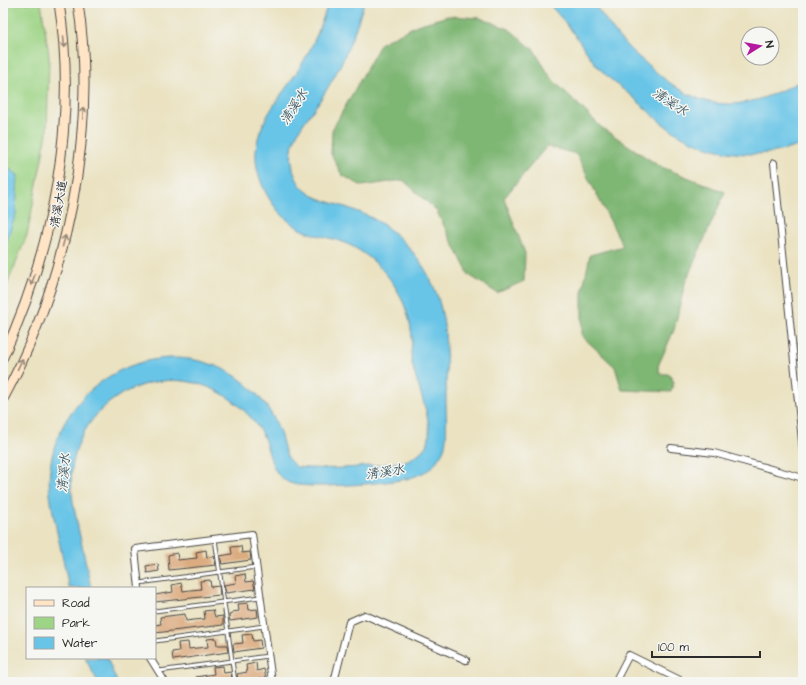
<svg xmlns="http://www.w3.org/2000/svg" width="806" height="685" font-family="'Architects Daughter','LXGW WenKai TC',sans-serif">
  <rect width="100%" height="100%" fill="#f6f6f2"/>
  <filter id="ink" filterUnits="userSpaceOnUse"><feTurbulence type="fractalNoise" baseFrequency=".025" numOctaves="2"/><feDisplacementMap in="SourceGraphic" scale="8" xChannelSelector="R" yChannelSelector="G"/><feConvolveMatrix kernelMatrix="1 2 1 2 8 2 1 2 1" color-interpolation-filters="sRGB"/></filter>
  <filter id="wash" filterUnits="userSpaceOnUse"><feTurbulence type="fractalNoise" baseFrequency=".012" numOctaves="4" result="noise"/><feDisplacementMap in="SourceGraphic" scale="16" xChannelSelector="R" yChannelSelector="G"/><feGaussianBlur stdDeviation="0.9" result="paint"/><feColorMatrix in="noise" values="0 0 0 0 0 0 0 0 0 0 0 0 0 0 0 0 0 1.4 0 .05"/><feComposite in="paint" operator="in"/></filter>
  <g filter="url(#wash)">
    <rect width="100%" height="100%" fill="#eae2c1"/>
    <path fill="#9ed486" stroke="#648058" d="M3 3H41L49 55 47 133 27 235 3 295Z"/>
    <path fill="#7eb673" stroke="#54704f" d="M448 16 480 18 509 29 534 50 551 78 601 127 659 166 725 192 685 283 674 330 658 366 660 374H669L674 382 671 392 622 390 615 367 582 336V293L590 255 623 246 576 154 547 146 504 198 525 253 524 281 497 293 469 275 436 210 403 180 362 186 342 175 331 154 332 130 381 43 417 25Z"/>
    <path fill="#69c5e7" stroke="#4a7889" d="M328 3H364C356 29 347 54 334 77 329 86 324 94 319 102 306 121 288 138 292 163 297 201 328 199 356 211 370 216 384 224 395 234 414 250 429 272 437 295 449 330 446 367 446 403 446 415 448 438 444 449 442 454 435 464 431 468 426 472 416 476 410 478 393 483 305 490 290 483 270 475 271 453 263 436 256 422 245 410 233 401 171 354 82 392 72 469 69 490 75 511 79 532 83 550 87 569 91 588H69C65 569 61 550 57 532 53 511 47 490 50 469 59 385 152 331 229 372 252 385 270 406 279 430 285 445 283 458 297 467 326 470 356 468 385 464 392 463 399 463 405 461 414 458 424 451 428 442 434 423 416 383 412 363 410 355 412 347 412 339 411 321 405 303 396 288 384 268 365 251 343 242 332 238 321 237 310 233 282 223 263 196 257 168 249 125 284 96 303 62 314 44 322 23 328 3Z
      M548 3H593C604 16 613 32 625 44 632 52 640 58 648 65 678 92 709 112 752 101 770 97 786 88 803 80V144C758 162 710 155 670 129 657 120 645 108 633 97 621 88 608 78 598 67 590 58 583 46 575 35 567 24 557 13 548 3Z
      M3 165 18 175 16 214 3 251Z
      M85 658H107L117 682H98Z"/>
    <g id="blocks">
      <path fill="#dcac81" d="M241 546 242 553 250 552 251 560 222 564 220 556 232 554 231 547Z
        M206 550 207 558 214 556 216 565 169 570 168 555 177 553 178 560 197 558 196 552Z
        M158 564 159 571 147 573 146 566Z
        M245 574 246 582 253 581 255 589 226 593 224 585 236 583 235 576Z
        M210 580 211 587 219 586 220 595 155 602V595L173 592 172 585 181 583 183 591 190 590 201 589 200 581Z
        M248 603 249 610 257 609 258 617 230 621 229 615 232 614V612L239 611 238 604Z
        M213 610 215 617 223 616V625L155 633V625L161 624 160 617 185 614 186 621 194 620 205 619 204 611Z
        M252 634 253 641 260 640 261 648 234 652 233 644 243 643 242 635Z
        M216 638 217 645H227L228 652 173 660 172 652 179 651 178 643 188 642 189 649 197 648 208 647 207 639Z
        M256 663 257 671 264 669 266 678 241 682V679L238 680 237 674 247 672 246 665Z
        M223 666 224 673 231 672 232 681 221 682H196V677L214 674 213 667Z"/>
    </g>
  </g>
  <g filter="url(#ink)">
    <use href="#blocks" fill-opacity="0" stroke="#484642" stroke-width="1"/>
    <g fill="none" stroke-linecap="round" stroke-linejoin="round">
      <defs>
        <path id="lane" d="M215 539 235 682
          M139 583 256 567
          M155 611 260 597
          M155 641 264 626
          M159 671 268 656"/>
        <path id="street" d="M774 163 803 451
          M671 448 714 453 803 478
          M139 588 135 549 252 534 272 682
          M150 658 165 682
          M334 682 349 622 365 615 466 660
          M615 682 629 655 684 682"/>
        <path id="secondary" d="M3 357C53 248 78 123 59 3
          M3 399C66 283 98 134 78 3"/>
      </defs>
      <use href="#lane" stroke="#484642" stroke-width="5"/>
      <use href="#street" stroke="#484642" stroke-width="8"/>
      <use href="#secondary" stroke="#484642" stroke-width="11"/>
      <use href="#lane" stroke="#fff" stroke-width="3"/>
      <use href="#street" stroke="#fff" stroke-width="6"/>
      <use href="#secondary" stroke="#ffe4c6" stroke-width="9"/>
    </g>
    <defs><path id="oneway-shaft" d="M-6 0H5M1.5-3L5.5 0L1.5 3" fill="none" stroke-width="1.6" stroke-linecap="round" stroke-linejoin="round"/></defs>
    <g stroke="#958878">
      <use href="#oneway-shaft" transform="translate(64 42) rotate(85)"/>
      <use href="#oneway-shaft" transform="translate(83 113) rotate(-88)"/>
      <use href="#oneway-shaft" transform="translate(64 241) rotate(-75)"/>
      <use href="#oneway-shaft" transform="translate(33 280) rotate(109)"/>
      <use href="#oneway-shaft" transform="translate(20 364) rotate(-65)"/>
    </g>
  </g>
  <g text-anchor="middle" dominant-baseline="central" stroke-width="3" stroke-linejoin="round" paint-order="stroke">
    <g font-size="12" fill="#2b2b2b" stroke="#f6f6f2">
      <text transform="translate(59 204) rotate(-80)">清溪大道</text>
    </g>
    <g font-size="13" font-style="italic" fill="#3e5963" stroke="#f6f6f2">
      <text transform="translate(670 102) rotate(34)">清溪水</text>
      <text transform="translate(294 107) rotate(-57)">清溪水</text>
      <text transform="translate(385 472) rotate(-9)">清溪水</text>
      <text transform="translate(64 473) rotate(-85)">清溪水</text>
    </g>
  </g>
  <rect width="806" height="685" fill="none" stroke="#f6f6f2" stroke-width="16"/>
  <rect x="26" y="587" width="130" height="72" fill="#f6f6f2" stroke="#a5a5a2"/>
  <rect x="34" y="600" width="20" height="6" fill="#ffe4c6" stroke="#a5a5a2"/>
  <text x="62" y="607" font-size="12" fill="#2b2b2b">Road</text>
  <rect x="34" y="617" width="20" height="12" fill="#9ed486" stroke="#a5a5a2"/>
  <text x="62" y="627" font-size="12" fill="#2b2b2b">Park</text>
  <rect x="34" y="637" width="20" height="12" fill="#69c5e7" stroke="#a5a5a2"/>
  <text x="62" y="647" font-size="12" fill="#2b2b2b">Water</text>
  <g transform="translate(760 46) rotate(79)"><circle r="19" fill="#f6f6f2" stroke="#a5a5a2"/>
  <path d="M0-3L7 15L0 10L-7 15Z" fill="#b5179e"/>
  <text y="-6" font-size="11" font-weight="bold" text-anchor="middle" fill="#2b2b2b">N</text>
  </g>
  <path d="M652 651v6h108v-6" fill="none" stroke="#2b2b2b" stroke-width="2"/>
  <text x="658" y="651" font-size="12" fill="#2b2b2b" stroke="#f6f6f2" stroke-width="3" paint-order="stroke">100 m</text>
</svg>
